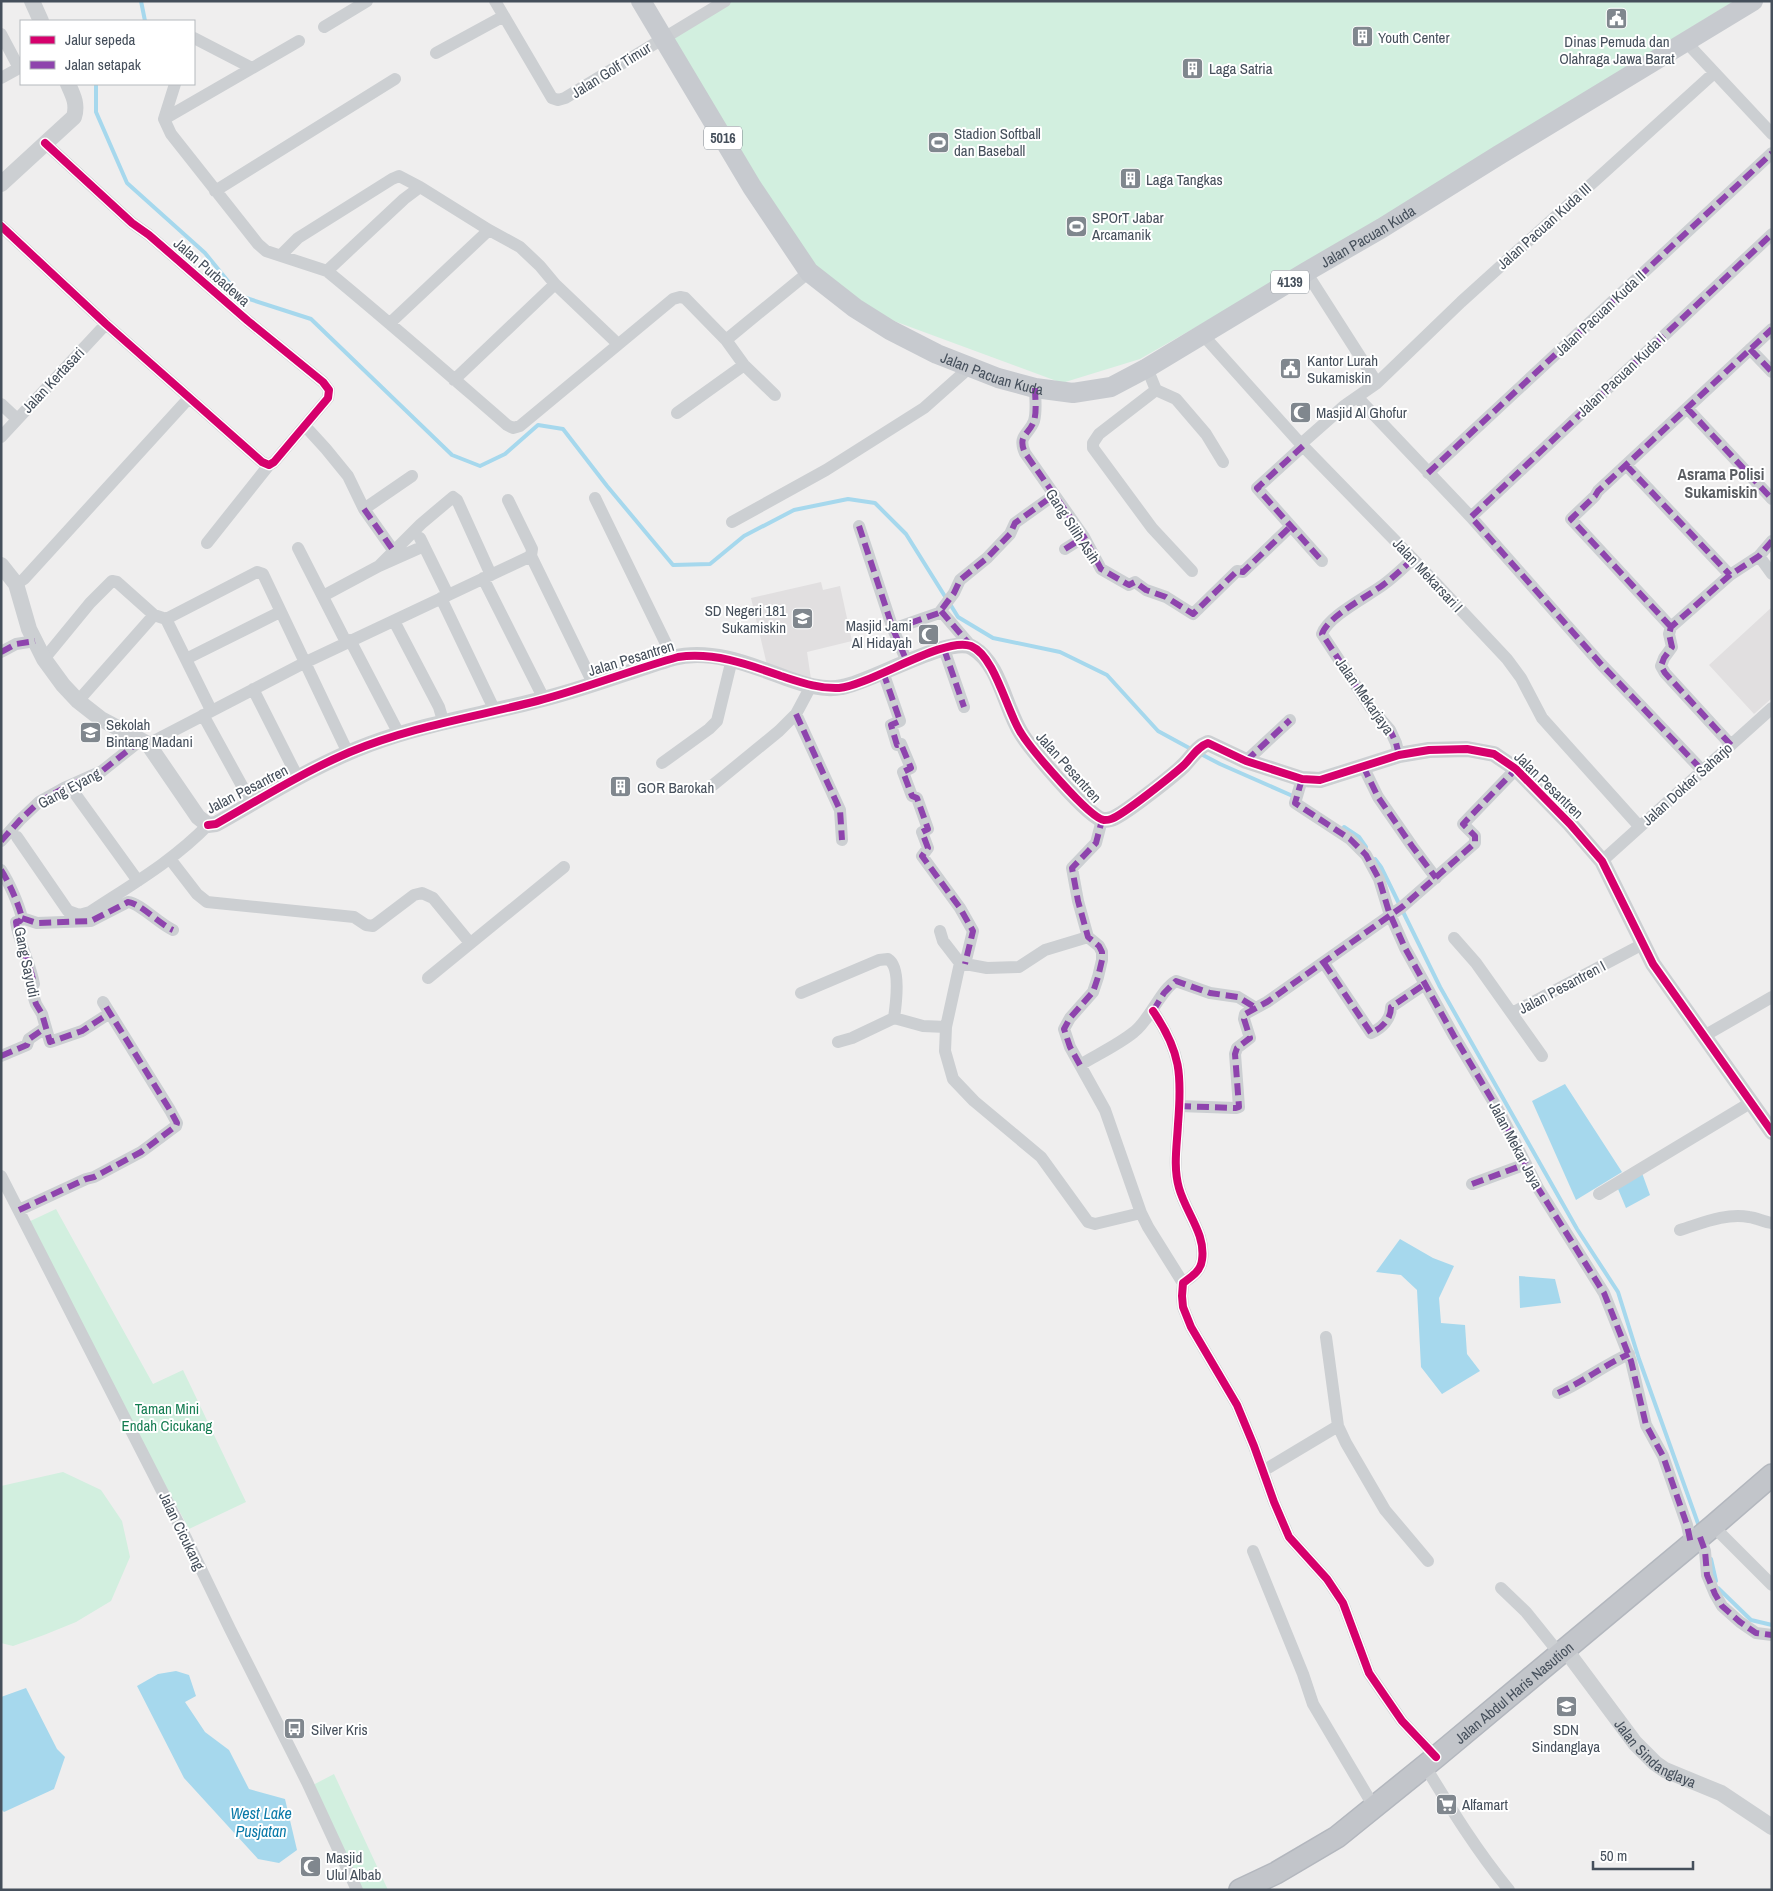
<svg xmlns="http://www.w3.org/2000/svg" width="1773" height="1891" font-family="'Archivo Narrow',sans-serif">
  <rect width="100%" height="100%" fill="#efeeee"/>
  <path fill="#e1dfe0" d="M821 582 823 590 840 586 852 641 807 652 811 679 767 665 751 598Z
    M1772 607V698L1754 714 1709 665Z"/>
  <path fill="#d2efdf" d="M732 1H1734L1303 266 1140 359 1062 383 856 307 812 270 671 38Z
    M56 1209 153 1384 183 1370 246 1502 189 1529 24 1224Z
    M63 1472 101 1490 122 1521 130 1557 111 1601 76 1622 44 1635 13 1646 1 1643V1486Z
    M334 1774 388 1890H362L313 1785Z"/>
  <path fill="#a6d8ed" d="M1565 1084 1622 1172 1576 1200 1532 1101Z
    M1642 1173 1650 1195 1626 1208 1618 1189Z
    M1400 1239 1433 1258 1454 1266 1439 1298 1441 1323 1465 1325 1467 1354 1480 1371 1442 1394 1421 1367 1417 1290 1401 1275 1376 1272Z
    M1519 1276 1555 1279 1561 1303 1520 1308Z
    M176 1671 189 1675 196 1696 185 1702 205 1732 229 1750 249 1789 285 1799 297 1850 279 1863 258 1859 184 1778 137 1686 158 1674Z
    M26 1688 57 1749 65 1757 54 1789 4 1812 1 1809V1697Z"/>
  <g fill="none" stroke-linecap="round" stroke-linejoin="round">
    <path stroke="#a6d8ed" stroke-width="4" d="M141 1 145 21
      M96 84V112L127 183 205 253 240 296 311 319 452 455 480 466 505 454 538 425 563 429 607 486 673 565 710 564 744 536 794 510 848 499 875 503 906 534 946 598
      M950 604 958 617 993 638 1060 652 1107 675 1158 731 1191 749
      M1199 753 1220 764 1295 797
      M1344 827 1359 837 1366 847
      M1375 859 1381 867 1440 987 1577 1229 1618 1292 1639 1359 1700 1529
      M1711 1559 1716 1581
      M1718 1588 1751 1620 1772 1625"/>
    <defs>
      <g id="trunk">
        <path id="s3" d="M1240 1890 1276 1873 1337 1837 1436 1757 1713 1526 1772 1475"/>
      </g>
    </defs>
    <use href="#trunk" stroke="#b3b7be" stroke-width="24"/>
    <path stroke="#cccfd2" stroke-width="12" d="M495 1 552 98 558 100 565 98 725 1
      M324 27 367 1
      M1 34 19 68
      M194 38 252 68
      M299 41 164 119 171 134 258 244 266 251 327 271 404 199 420 187 489 230 520 247 540 266 555 284 618 344
      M1686 42 1772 134
      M436 53 504 16
      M1 78 21 67
      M164 119 175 84
      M215 191 395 79
      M1 226 106 324 262 462 269 465 274 462 328 398 329 390 323 382 248 321 149 235 132 223 45 143
      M281 255 298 238 392 179 399 176 420 187
      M327 271C388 321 447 373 507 425L513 428 520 426 673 299 680 297 685 298 726 340 809 272
      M1306 272 1377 383
      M390 323 489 230
      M1203 335 1299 442 1413 559 1507 659 1521 678 1542 718 1639 826
      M726 340 744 365 775 395
      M1750 349 1772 372
      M1147 368 1156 390 1099 434 1093 443V448L1152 528 1192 571
      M454 380 555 284
      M1035 388C1035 398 1037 411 1034 421 1029 435 1017 435 1025 453L1084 537 1101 569 1129 585 1135 582 1146 590 1166 597 1193 614 1237 571 1243 572 1290 527
      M1156 390 1176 399 1206 434 1223 462
      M1358 398 1471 517 1600 663 1701 769
      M1 404 17 419
      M1687 408 1772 499
      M677 413 744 365
      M305 426 326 449 348 476 364 509 393 550
      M1 437 106 324
      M1301 444 1344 406 1377 383 1461 302 1714 73
      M1303 446 1257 488 1322 561
      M1626 465 1730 575
      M1428 473 1772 153
      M595 498 673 658
      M508 500 532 549 531 556 593 683
      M364 509 412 476
      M1471 517 1772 234
      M732 522 826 470 924 408 969 368
      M859 526 893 629 907 662
      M420 538 448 595
      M207 543 269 465
      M298 548 346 642
      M1065 549 1084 537
      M1759 556 1772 574
      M379 566 421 524 453 497 457 500 491 575
      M483 578 544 699
      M16 584 24 579 189 398
      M323 596 379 566 424 546
      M441 598 495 711
      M941 611 971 646
      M166 619 257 572 263 574 348 753
      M394 621 439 707 444 724
      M1671 627 1571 519 1595 496 1598 491 1772 329
      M893 629 939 613 954 593 960 580 987 558 1010 534 1015 523 1054 495
      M350 640 399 734
      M944 649 964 707
      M1 652 16 644 35 641
      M44 659 90 603 112 581 117 582 154 615 166 619 211 710
      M186 659 280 612
      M883 672 900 721 891 725 897 745 901 744 911 768 903 772 912 796 917 798 928 829 922 832 928 848 922 856 960 908 973 931 965 964
      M253 689 298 778
      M78 701 154 615
      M796 714 840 810 842 840
      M203 715 252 804
      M148 744 304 663 531 556
      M1731 745 1665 673 1661 666 1664 658 1672 647 1669 634 1671 627 1730 575 1759 556 1772 541
      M1399 755 1396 743 1390 730 1370 707 1322 634C1327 617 1368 596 1383 585 1394 577 1403 568 1413 559
      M1246 761 1290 720
      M662 763 709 729 717 721 732 659
      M1363 766 1378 797 1412 846 1436 878
      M1302 779 1295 803 1350 839 1366 855 1379 879 1389 912 1405 948 1454 1036 1500 1113 1538 1188 1604 1293 1631 1361 1646 1425 1663 1456 1687 1525 1691 1544
      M713 785 779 731 796 714 811 686
      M73 791 138 881
      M17 837 68 911 79 915 90 912C131 885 173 861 208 825
      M1 841 20 820 39 802 64 788 102 771 141 740
      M170 859 197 894 207 902 354 917 366 925 373 926 414 895 422 893 433 898 470 943
      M1602 861 1772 708
      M1 870C9 882 19 905 22 918L20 921 16 922C19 943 30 963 34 984L31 989 36 1004 42 1014 50 1042 82 1031 110 1013
      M22 918 37 923 91 921 128 902C140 903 159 924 173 930
      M940 931 943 941 960 963 987 968 1019 967 1045 950 1088 937
      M1454 938 1476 963 1542 1056
      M960 963 946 1027 945 1051 953 1079 974 1101 1041 1157 1088 1222 1095 1224 1141 1213 1148 1227 1183 1283
      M1324 963 1371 1033C1382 1028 1391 1019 1391 1007L1425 984
      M428 978 564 867
      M801 993 879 960 888 959C901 967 896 1004 894 1018
      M1153 1011C1181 1052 1182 1075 1178 1124 1177 1145 1173 1167 1179 1188 1186 1213 1206 1234 1202 1260 1201 1271 1191 1277 1183 1283L1182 1296 1183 1307 1191 1327 1237 1405 1254 1446 1274 1502 1289 1537 1327 1579 1343 1603 1369 1673 1402 1721 1436 1757
      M1512 1013 1643 944
      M1704 1036 1772 997
      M838 1042 852 1038 894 1018 923 1026 946 1027
      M1 1056 27 1045 29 1039 45 1028
      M1080 1065 1070 1047 1064 1029 1070 1018 1093 992 1098 977 1102 960V952L1099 946 1088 937 1078 901 1072 868 1096 843 1102 820
      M1179 1106 1236 1108 1239 1107 1235 1054 1237 1048 1250 1038 1244 1019 1245 1014 1267 1002 1402 907 1475 843V836L1463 824 1516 769
      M1 1176 187 1540 230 1629 307 1782 357 1890
      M1472 1184 1526 1164
      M1599 1194 1750 1103
      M19 1210 86 1179 94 1177 141 1152 176 1126 177 1123 170 1110 103 1002
      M1141 1213 1105 1110 1080 1065C1098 1054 1118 1045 1134 1032 1150 1020 1161 989 1176 981L1210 993 1238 997 1256 1008
      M1680 1230C1703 1223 1725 1213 1749 1217 1757 1218 1764 1222 1772 1223
      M1558 1393C1583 1382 1604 1365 1629 1354
      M1338 1426 1346 1443 1385 1510 1428 1561
      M1263 1471 1338 1426 1326 1337
      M1713 1526 1772 1585
      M1700 1537 1705 1551 1707 1575 1715 1594 1722 1606 1740 1622 1756 1633 1772 1635
      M1253 1551 1303 1674 1313 1704 1374 1807
      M1501 1588 1526 1612 1559 1653
      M1425 1766C1451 1809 1477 1851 1509 1890"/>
    <g stroke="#cccfd2" stroke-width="16">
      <path d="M32 1 41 21"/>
      <path d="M1 184 74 117C78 104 73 95 68 84"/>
      <path d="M1 565 16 584 29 629 44 659 63 685 78 701 101 719 148 744 198 817 208 825 216 824C266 796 316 764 370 744 423 724 481 715 535 701 582 690 627 672 673 658 711 648 751 665 786 678 803 684 823 691 842 687 870 683 951 634 973 648 1000 664 1005 708 1021 733 1030 748 1089 818 1103 820 1106 820 1108 820 1111 819 1121 817 1175 774 1184 765 1192 757 1197 747 1208 743L1246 761 1302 779 1320 780 1399 755 1429 750 1467 749 1494 754 1516 769 1570 824 1602 861 1653 964 1772 1132"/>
      <path id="s1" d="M1565 1649 1635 1743 1655 1763 1665 1770 1721 1793 1772 1827"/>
    </g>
    <path stroke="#c7cacf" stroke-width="20" id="s2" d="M641 1 752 187 809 272 855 308 890 330 937 354 998 378 1035 388 1073 393 1111 387 1147 368 1306 272 1382 228 1499 155 1753 1"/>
    <use href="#trunk" stroke="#c2c5ca" stroke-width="21"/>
    <path stroke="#8e44ad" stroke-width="6" stroke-dasharray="12 6" stroke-linecap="butt" d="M1750 349 1772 372
      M1035 388C1035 398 1037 411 1034 421 1029 435 1017 435 1025 453L1084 537 1101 569 1129 585 1135 582 1146 590 1166 597 1193 614 1237 571 1243 572 1290 527
      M1687 408 1772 499
      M1303 446 1257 488 1322 561
      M1626 465 1730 575
      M1428 473 1772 153
      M364 509 393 550
      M859 526 893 629 907 662
      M1065 549 1084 537
      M941 611 971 646
      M1671 627 1571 519 1595 496 1598 491 1772 329
      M893 629 939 613 954 593 960 580 987 558 1010 534 1015 523 1054 495
      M944 649 964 707
      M1 652 16 644 35 641
      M883 672 900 721 891 725 897 745 901 744 911 768 903 772 912 796 917 798 928 829 922 832 928 848 922 856 960 908 973 931 965 964
      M796 714 840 810 842 840
      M1731 745 1665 673 1661 666 1664 658 1672 647 1669 634 1671 627 1730 575 1759 556 1772 541
      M1399 755 1396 743 1390 730 1370 707 1322 634C1327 617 1368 596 1383 585 1394 577 1403 568 1413 559
      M1246 761 1290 720
      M1363 766 1378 797 1412 846 1436 878
      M1701 769 1600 663 1471 517 1772 234
      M1302 779 1295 803 1350 839 1366 855 1379 879 1389 912 1405 948 1454 1036 1500 1113 1538 1188 1604 1293 1631 1361 1646 1425 1663 1456 1687 1525 1691 1544
      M1 841 20 820 39 802 64 788 102 771 141 740
      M1 870C9 882 19 905 22 918L20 921 16 922C19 943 30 963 34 984L31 989 36 1004 42 1014 50 1042 82 1031 110 1013
      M22 918 37 923 91 921 128 902C140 903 159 924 173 930
      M1324 963 1371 1033C1382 1028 1391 1019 1391 1007L1425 984
      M1153 1011 1164 993 1176 981 1210 993 1238 997 1256 1008
      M1 1056 27 1045 29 1039 45 1028
      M1080 1065 1070 1047 1064 1029 1070 1018 1093 992 1098 977 1102 960V952L1099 946 1088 937 1078 901 1072 868 1096 843 1102 820
      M1179 1106 1236 1108 1239 1107 1235 1054 1237 1048 1250 1038 1244 1019 1245 1014 1267 1002 1402 907 1475 843V836L1463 824 1516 769
      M1472 1184 1526 1164
      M19 1210 86 1179 94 1177 141 1152 176 1126 177 1123 170 1110 103 1002
      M1558 1393C1583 1382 1604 1365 1629 1354
      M1700 1537 1705 1551 1707 1575 1715 1594 1722 1606 1740 1622 1756 1633 1772 1635"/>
    <defs>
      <path id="cycleway" d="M1 226 106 324 262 462 269 465 274 462 328 398 329 390 323 382 248 321 149 235 132 223 45 143
        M208 825 216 824C260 799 303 772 350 752 410 727 474 717 537 701 584 689 631 670 678 657 714 652 747 664 781 676 800 682 819 689 839 688 871 685 944 636 971 646 995 656 1007 712 1021 733 1031 749 1089 818 1104 820 1106 820 1109 820 1111 819 1122 816 1174 774 1184 765 1192 757 1197 747 1208 743L1246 761 1302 779 1320 780 1399 755 1429 750 1467 749 1494 754 1516 769 1570 824 1602 861 1653 964 1772 1132
        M1153 1011C1181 1052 1182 1075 1178 1124 1177 1145 1173 1167 1179 1188 1186 1213 1206 1234 1202 1260 1201 1271 1191 1277 1183 1283L1182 1296 1183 1307 1191 1327 1237 1405 1254 1446 1274 1502 1289 1537 1327 1579 1343 1603 1369 1673 1402 1721 1436 1757"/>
    </defs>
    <use href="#cycleway" stroke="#fff" stroke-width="11"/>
    <use href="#cycleway" stroke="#d6006c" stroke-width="8"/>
  </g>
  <defs>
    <symbol id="civic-square" viewBox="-11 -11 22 22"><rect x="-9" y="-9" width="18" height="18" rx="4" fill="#80878e" stroke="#fff"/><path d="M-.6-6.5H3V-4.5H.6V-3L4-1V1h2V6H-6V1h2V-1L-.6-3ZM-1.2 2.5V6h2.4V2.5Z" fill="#fff"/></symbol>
    <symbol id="building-square" viewBox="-11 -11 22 22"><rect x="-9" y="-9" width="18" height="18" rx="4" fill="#80878e" stroke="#fff"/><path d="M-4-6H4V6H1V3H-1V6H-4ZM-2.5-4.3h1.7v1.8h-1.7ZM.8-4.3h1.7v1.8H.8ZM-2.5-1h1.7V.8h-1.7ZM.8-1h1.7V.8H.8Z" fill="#fff"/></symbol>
    <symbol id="stadium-square" viewBox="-11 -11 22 22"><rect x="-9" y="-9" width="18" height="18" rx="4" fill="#80878e" stroke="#fff"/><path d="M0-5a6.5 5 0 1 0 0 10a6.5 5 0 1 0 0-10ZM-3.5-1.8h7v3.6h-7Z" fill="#fff"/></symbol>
    <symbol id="mosque-square" viewBox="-11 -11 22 22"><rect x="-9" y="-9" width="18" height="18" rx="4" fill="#80878e" stroke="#fff"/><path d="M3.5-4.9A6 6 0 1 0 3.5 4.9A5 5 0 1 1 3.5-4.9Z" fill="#fff"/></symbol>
    <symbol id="school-square" viewBox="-11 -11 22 22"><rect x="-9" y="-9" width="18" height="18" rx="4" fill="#80878e" stroke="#fff"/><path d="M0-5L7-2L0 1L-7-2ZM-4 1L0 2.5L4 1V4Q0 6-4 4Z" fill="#fff"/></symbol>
    <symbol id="bus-square" viewBox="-11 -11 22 22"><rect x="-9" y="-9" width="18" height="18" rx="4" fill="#80878e" stroke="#fff"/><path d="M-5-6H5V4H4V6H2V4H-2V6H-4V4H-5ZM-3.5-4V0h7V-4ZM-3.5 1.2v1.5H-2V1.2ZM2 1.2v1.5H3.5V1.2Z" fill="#fff"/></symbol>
    <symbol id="supermarket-square" viewBox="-11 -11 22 22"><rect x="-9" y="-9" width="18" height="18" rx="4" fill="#80878e" stroke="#fff"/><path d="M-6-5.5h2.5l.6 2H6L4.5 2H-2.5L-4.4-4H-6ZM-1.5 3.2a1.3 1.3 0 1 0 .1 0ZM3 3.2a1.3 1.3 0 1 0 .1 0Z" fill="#fff"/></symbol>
  </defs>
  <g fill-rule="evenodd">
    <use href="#civic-square" x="1604" y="6" width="25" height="25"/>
    <use href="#building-square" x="1350" y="24" width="25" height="25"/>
    <use href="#building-square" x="1180" y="56" width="25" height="25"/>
    <use href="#stadium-square" x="926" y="130" width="25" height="25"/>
    <use href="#building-square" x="1118" y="166" width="25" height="25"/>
    <use href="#stadium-square" x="1064" y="214" width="25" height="25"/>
    <use href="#civic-square" x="1278" y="356" width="25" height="25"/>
    <use href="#mosque-square" x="1288" y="400" width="25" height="25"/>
    <use href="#school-square" x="790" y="606" width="25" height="25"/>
    <use href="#mosque-square" x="916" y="622" width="25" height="25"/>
    <use href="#school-square" x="78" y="720" width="25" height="25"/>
    <use href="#building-square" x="608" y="774" width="25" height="25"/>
    <use href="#school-square" x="1554" y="1694" width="25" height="25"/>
    <use href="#bus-square" x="282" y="1716" width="25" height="25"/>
    <use href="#supermarket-square" x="1434" y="1792" width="25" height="25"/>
    <use href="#mosque-square" x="298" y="1854" width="25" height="25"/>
  </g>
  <g text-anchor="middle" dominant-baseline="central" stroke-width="4" stroke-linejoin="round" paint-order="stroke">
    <g fill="#fff" stroke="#7d848c" stroke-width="1">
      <rect x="704" y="126.5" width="38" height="23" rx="4"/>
      <rect x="1271" y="270.5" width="38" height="23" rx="4"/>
    </g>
    <g font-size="14" font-weight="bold" fill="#454f5b">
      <text x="723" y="138">5016</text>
      <text x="1290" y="282">4139</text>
    </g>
    <g font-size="15" fill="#454f5b" stroke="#fff" text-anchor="start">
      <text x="1378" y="37">Youth Center</text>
      <text x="1617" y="41" text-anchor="middle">Dinas Pemuda dan<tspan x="1617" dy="17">Olahraga Jawa Barat</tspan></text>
      <text x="1209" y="68">Laga Satria</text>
      <text x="954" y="133">Stadion Softball<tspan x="954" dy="17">dan Baseball</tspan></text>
      <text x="1146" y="179">Laga Tangkas</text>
      <text x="1092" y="217">SPOrT Jabar<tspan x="1092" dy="17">Arcamanik</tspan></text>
      <text x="1307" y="360">Kantor Lurah<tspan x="1307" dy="17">Sukamiskin</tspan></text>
      <text x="1316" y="412">Masjid Al Ghofur</text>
      <text x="786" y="610" text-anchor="end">SD Negeri 181<tspan x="786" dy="17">Sukamiskin</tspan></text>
      <text x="912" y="625" text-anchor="end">Masjid Jami<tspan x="912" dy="17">Al Hidayah</tspan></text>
      <text x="106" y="724">Sekolah<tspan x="106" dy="17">Bintang Madani</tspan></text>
      <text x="637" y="787">GOR Barokah</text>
      <text x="311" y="1729">Silver Kris</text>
      <text x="1566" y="1729" text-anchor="middle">SDN<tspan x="1566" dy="17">Sindanglaya</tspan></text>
      <text x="1462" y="1804">Alfamart</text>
      <text x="326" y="1857">Masjid<tspan x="326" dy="17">Ulul Albab</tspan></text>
    </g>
    <g font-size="15" fill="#454f5b" stroke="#fff">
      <text transform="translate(611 70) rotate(-32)">Jalan Golf Timur</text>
      <text transform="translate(1544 226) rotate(-42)">Jalan Pacuan Kuda III</text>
      <text stroke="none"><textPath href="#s2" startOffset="950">Jalan Pacuan Kuda</textPath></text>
      <text transform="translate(212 272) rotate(41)">Jalan Purbadewa</text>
      <text transform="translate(1600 313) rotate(-43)">Jalan Pacuan Kuda II</text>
      <text stroke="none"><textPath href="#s2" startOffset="530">Jalan Pacuan Kuda</textPath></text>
      <text transform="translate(1621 375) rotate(-43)">Jalan Pacuan Kuda I</text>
      <text transform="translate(53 380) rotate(-47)">Jalan Kertasari</text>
      <text transform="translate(1073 526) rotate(57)">Gang Silih Asih</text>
      <text transform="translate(1428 575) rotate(47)">Jalan Mekarsari I</text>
      <text transform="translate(631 658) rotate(-17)">Jalan Pesantren</text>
      <text transform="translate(1365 696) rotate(55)">Jalan Mekarjaya</text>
      <text transform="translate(1069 767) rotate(48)">Jalan Pesantren</text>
      <text transform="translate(1687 784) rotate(-42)">Jalan Dokter Saharjo</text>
      <text transform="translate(1549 785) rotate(44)">Jalan Pesantren</text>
      <text transform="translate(69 788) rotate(-28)">Gang Eyang</text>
      <text transform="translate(247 789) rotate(-27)">Jalan Pesantren</text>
      <text transform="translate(27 962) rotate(78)">Gang Sayudi</text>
      <text transform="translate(1562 987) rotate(-28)">Jalan Pesantren I</text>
      <text transform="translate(1516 1145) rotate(62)">Jalan Mekar Jaya</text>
      <text transform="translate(182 1531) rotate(64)">Jalan Cicukang</text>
      <text stroke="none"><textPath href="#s3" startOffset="339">Jalan Abdul Haris Nasution</textPath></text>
      <text stroke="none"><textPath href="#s1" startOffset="140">Jalan Sindanglaya</textPath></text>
    </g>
    <g font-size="15" fill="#157d52" stroke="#fff">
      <text x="167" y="1408">Taman Mini<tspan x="167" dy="17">Endah Cicukang</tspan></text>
    </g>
    <g font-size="16" font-weight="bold" fill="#5a5d62" stroke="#fff">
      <text x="1721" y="474">Asrama Polisi<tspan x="1721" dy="18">Sukamiskin</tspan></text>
    </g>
    <g font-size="16" font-style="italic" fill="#0a7aa9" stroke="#fff">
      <text x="261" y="1813">West Lake<tspan x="261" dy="18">Pusjatan</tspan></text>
    </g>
  </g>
  <rect width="1773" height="1891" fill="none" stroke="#454f5b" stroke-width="5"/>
  <rect x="20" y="20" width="175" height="65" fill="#ffffff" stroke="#b5b9bd"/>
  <rect x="30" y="36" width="25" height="8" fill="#d6006c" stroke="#b5b9bd"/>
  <text x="65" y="45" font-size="15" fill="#454f5b">Jalur sepeda</text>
  <rect x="30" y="61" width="25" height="8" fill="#8e44ad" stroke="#b5b9bd"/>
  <text x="65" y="70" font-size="15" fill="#454f5b">Jalan setapak</text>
  <path d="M1593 1861v8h100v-8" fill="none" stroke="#454f5b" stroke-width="2.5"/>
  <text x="1600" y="1861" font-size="15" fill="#454f5b" stroke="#ffffff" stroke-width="4" paint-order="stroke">50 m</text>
</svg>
